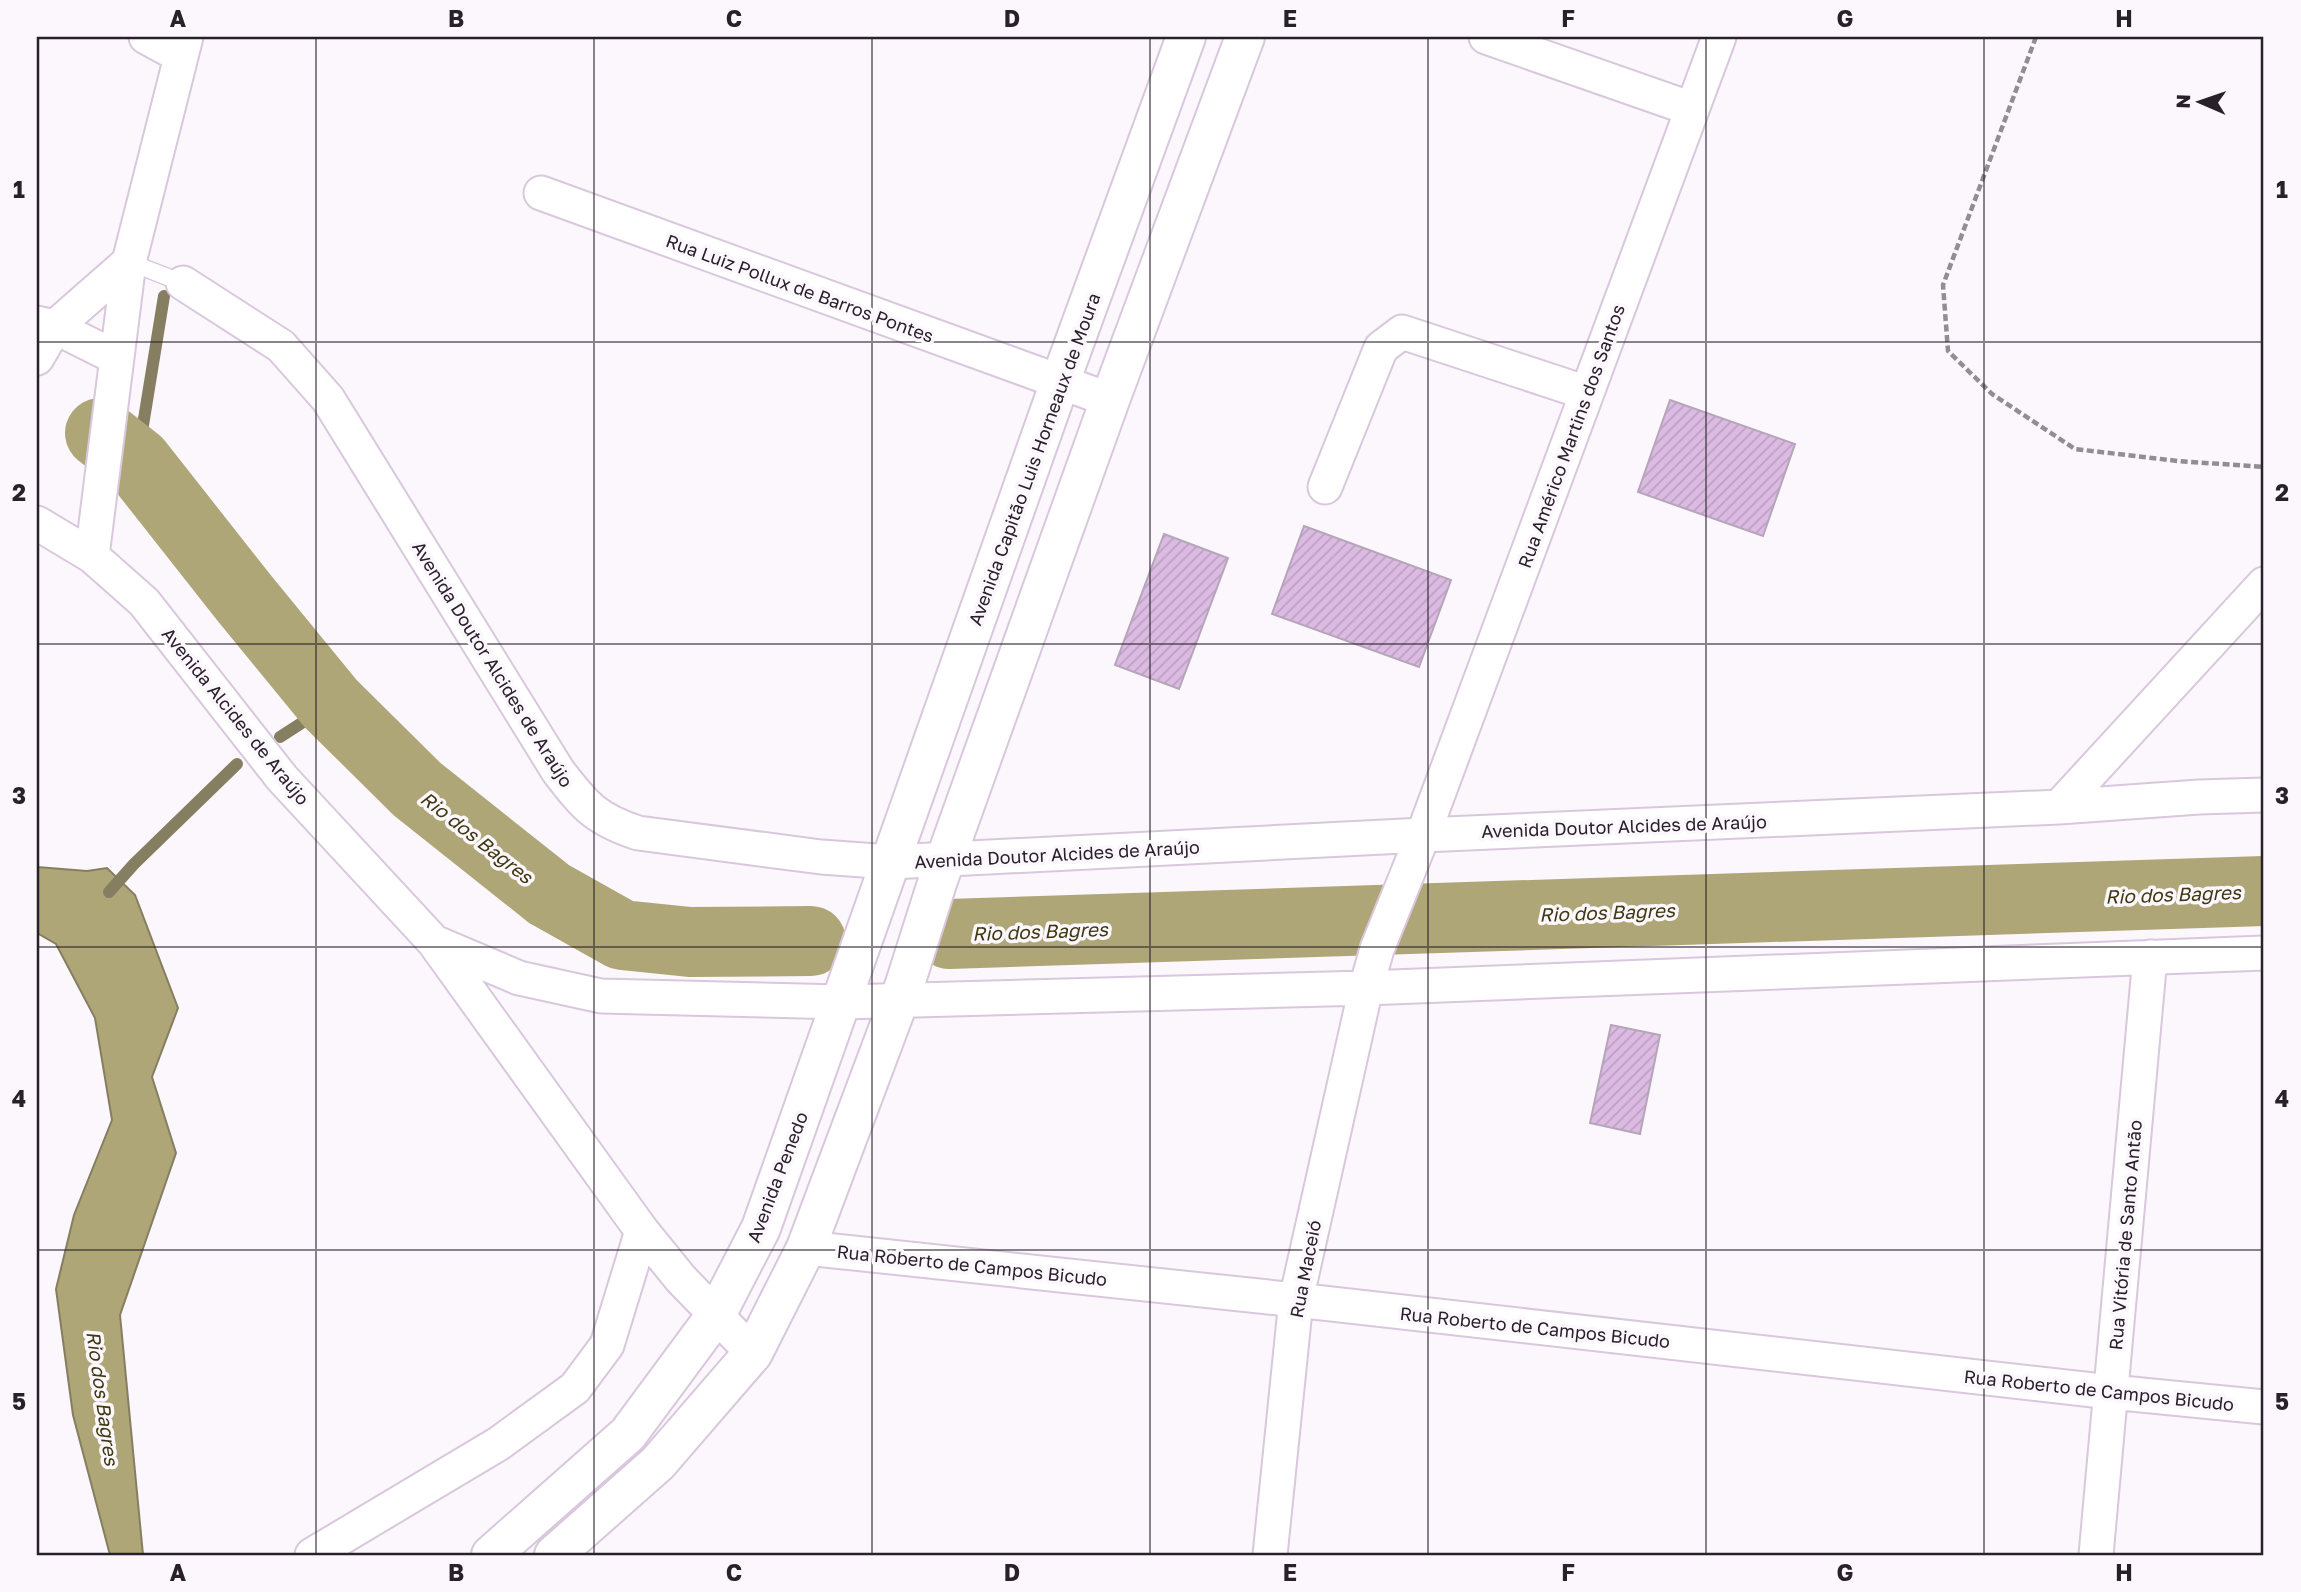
<svg xmlns="http://www.w3.org/2000/svg" width="2301" height="1592" font-family="'Golos Text',sans-serif">
  <defs>
    <pattern id="building-hatch" width="6" height="6" patternUnits="userSpaceOnUse" patternTransform="scale(1.75)"><rect width="6" height="6" fill="#dbbbe2"/><path d="M-1 1l2-2M0 6l6-6M5 7l2-2" fill="none" stroke="#bca0c2"/></pattern>
  </defs>
  <rect width="100%" height="100%" fill="#fbf7fc"/>
  <path fill="#aea677" stroke="#867e60" stroke-width="2" d="M37 867 87 871 107 868 135 895 178 1008 152 1077 176 1153 120 1315 143 1555H110L73 1415 56 1289 74 1215 112 1120 95 1018 56 944 37 933Z"/>
  <g fill="none" stroke-linecap="round" stroke-linejoin="round">
    <path stroke="#867e60" stroke-width="12" d="M137 462 164 296
      M280 737 331 704
      M109 892 134 864 237 764"/>
    <path stroke="#aea677" stroke-width="70" d="M100 433 137 462 245 599 331 704 417 789 549 894 622 935 690 942 811 941
      M949 934 2264 891"/>
  </g>
  <path fill="url(#building-hatch)" stroke="#b6a5ba" stroke-width="2" d="M1670 400 1795 444 1763 536 1638 492Z
    M1304 526 1451 580 1419 667 1272 614Z
    M1164 534 1228 558 1179 689 1115 665Z
    M1611 1025 1660 1035 1640 1134 1590 1123Z"/>
  <g fill="none" stroke-linecap="round" stroke-linejoin="round">
    <defs>
      <path id="lane" d="M129 262 183 283"/>
      <path id="street" d="M146 37 181 56
        M1486 37 1692 109
        M541 193 1110 400
        M183 283 281 346 328 399 558 771C585 806 595 819 638 833L821 857 891 862 1423 835 2059 807 2199 797 2264 795
        M37 323 55 327 117 358
        M37 358 55 327 129 262
        M1325 487 1381 348 1402 332 1587 393
        M37 523 92 556 144 602 282 778 434 942 642 1231 681 1279 753 1353
        M92 556 129 262 186 37
        M2059 807 2264 584
        M434 942 519 978 601 996 842 1002 1366 988 2264 953
        M806 1248 1296 1300 2111 1392 2264 1407
        M312 1555 498 1444 575 1388 607 1345 642 1231
        M1270 1555 1296 1300 1366 988 1377 949 1423 835 1719 37
        M2096 1555 2150 957"/>
      <path id="secondary" d="M491 1555 628 1434 716 1315 761 1228 1060 382 1186 37
        M554 1555 658 1463 753 1353 806 1248 904 987 938 880 1110 400 1245 37"/>
    </defs>
    <use href="#lane" stroke="#d9c7dd" stroke-width="19"/>
    <use href="#street" stroke="#d9c7dd" stroke-width="37"/>
    <use href="#secondary" stroke="#d9c7dd" stroke-width="42"/>
    <path stroke="#928d93" stroke-width="4.5" stroke-dasharray="7 3.5" stroke-linecap="butt" d="M2036 37 1943 285 1948 351 1992 394 2075 449 2178 461 2264 467"/>
    <use href="#lane" stroke="#fff" stroke-width="16"/>
    <use href="#street" stroke="#fff" stroke-width="33"/>
    <use href="#secondary" stroke="#fff" stroke-width="38"/>
  </g>
  <path fill="none" stroke="#282129" stroke-width="2" stroke-opacity="0.55" d="M316 37V1555M594 37V1555M872 37V1555M1150 37V1555M1428 37V1555M1706 37V1555M1984 37V1555M37 342H2264M37 644H2264M37 947H2264M37 1250H2264"/>
  <g text-anchor="middle" dominant-baseline="central" stroke-width="7" stroke-linejoin="round" paint-order="stroke">
    <g font-size="18" fill="#282129" stroke="#fbf7fc">
      <text transform="translate(800 288) rotate(20)">Rua Luiz Pollux de Barros Pontes</text>
      <text transform="translate(1571 436) rotate(-70)">Rua Américo Martins dos Santos</text>
      <text transform="translate(1034 459) rotate(-70)">Avenida Capitão Luis Horneaux de Moura</text>
      <text transform="translate(493 664) rotate(58)">Avenida Doutor Alcides de Araújo</text>
      <text transform="translate(236 716) rotate(51)">Avenida Alcides de Araújo</text>
      <text transform="translate(1624 826) rotate(-2)">Avenida Doutor Alcides de Araújo</text>
      <text transform="translate(1057 854) rotate(-3)">Avenida Doutor Alcides de Araújo</text>
      <text transform="translate(777 1177) rotate(-69)">Avenida Penedo</text>
      <text transform="translate(2125 1235) rotate(-85)">Rua Vitória de Santo Antão</text>
      <text transform="translate(972 1265) rotate(6)">Rua Roberto de Campos Bicudo</text>
      <text transform="translate(1305 1269) rotate(-79)">Rua Maceió</text>
      <text transform="translate(1535 1327) rotate(6)">Rua Roberto de Campos Bicudo</text>
      <text transform="translate(2099 1390) rotate(6)">Rua Roberto de Campos Bicudo</text>
    </g>
    <g font-size="19" font-style="italic" fill="#3e3811" stroke="#fbf7fc">
      <text transform="translate(477 837) rotate(38)">Rio dos Bagres</text>
      <text transform="translate(2173 894) rotate(-2)">Rio dos Bagres</text>
      <text transform="translate(1607 912) rotate(-2)">Rio dos Bagres</text>
      <text transform="translate(1040 931) rotate(-2)">Rio dos Bagres</text>
      <text transform="translate(103 1398) rotate(82)">Rio dos Bagres</text>
    </g>
  </g>
  <rect width="2301" height="1592" fill="none" stroke="#fbf7fc" stroke-width="77"/>
  <g transform="translate(2200 102) rotate(272)" stroke="#fbf7fc" stroke-width="5" paint-order="stroke">
  <path d="M0-5L12 26L0 18L-12 26Z" fill="#282129"/>
  <text y="-10" font-size="19" font-weight="bold" text-anchor="middle" fill="#282129">N</text>
  </g>
  <rect x="38" y="38" width="2224" height="1516" fill="none" stroke="#282129" stroke-width="2.5"/>
  <g font-size="23" text-anchor="middle" font-weight="bold" fill="#282129">
    <text x="178" y="27">A</text>
    <text x="456" y="27">B</text>
    <text x="734" y="27">C</text>
    <text x="1012" y="27">D</text>
    <text x="1290" y="27">E</text>
    <text x="1568" y="27">F</text>
    <text x="1845" y="27">G</text>
    <text x="2124" y="27">H</text>
    <text x="19" y="198">1</text>
    <text x="2282" y="198">1</text>
    <text x="19" y="501">2</text>
    <text x="2282" y="501">2</text>
    <text x="19" y="804">3</text>
    <text x="2282" y="804">3</text>
    <text x="19" y="1107">4</text>
    <text x="2282" y="1107">4</text>
    <text x="19" y="1410">5</text>
    <text x="2282" y="1410">5</text>
    <text x="178" y="1581">A</text>
    <text x="456" y="1581">B</text>
    <text x="734" y="1581">C</text>
    <text x="1012" y="1581">D</text>
    <text x="1290" y="1581">E</text>
    <text x="1568" y="1581">F</text>
    <text x="1845" y="1581">G</text>
    <text x="2124" y="1581">H</text>
  </g>
</svg>
